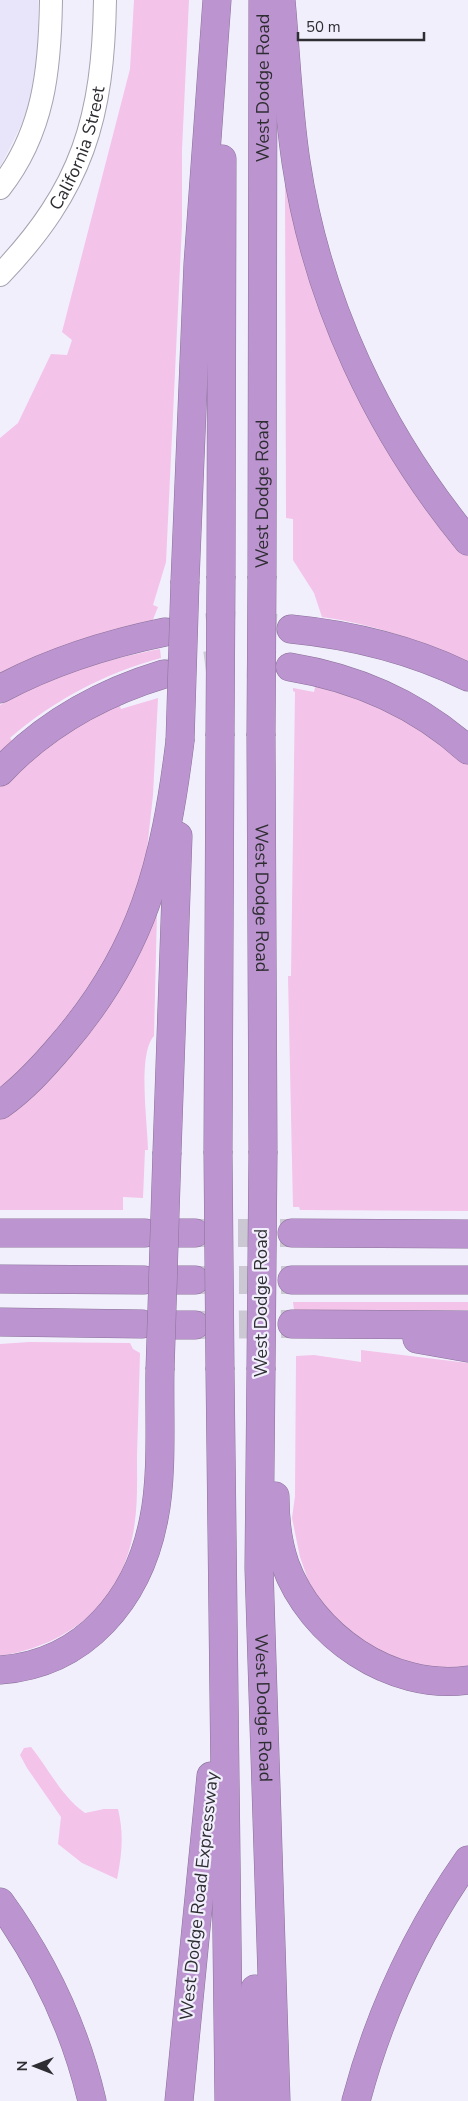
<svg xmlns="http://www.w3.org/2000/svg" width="468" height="2101" font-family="'Nunito Sans',sans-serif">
  <rect width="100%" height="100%" fill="#f2effd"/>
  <path fill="#e8e4f9" d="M0 0H38V21L37 61 33 92 24 119 0 167Z"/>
  <path fill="#f3c3e9" d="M134 0H189L182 150V225L166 562 153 605 158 607 152 622C97 633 50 649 0 673V438L18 423 51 354 67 355 72 340 62 332 130 69Z
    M285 177 440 522 468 556V661C421 641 373 624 322 617L314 593 293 560V519L286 518Z
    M160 649 161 658C105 673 54 700 10 738L12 741 0 754V705C50 676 103 660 160 649Z
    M317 678 356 689 468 757V1211L300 1210 299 1207H293L288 976H291L295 692 293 691V688L314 692Z
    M116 696 121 709 158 698 153 795 145 868 113 951 68 1021 20 1071 0 1088V780Z
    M154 910 157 912 154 1036C137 1054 148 1126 148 1150H145L143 1198 123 1197V1210H0V1114Z
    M293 1302H468V1310L304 1312 294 1310Z
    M29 1342 130 1343 133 1349 140 1353C139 1388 138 1422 137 1456 137 1479 138 1504 134 1528 123 1601 71 1645 0 1656V1344Z
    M361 1350 468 1363V1672L392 1663 333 1622 312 1591 300 1557 292 1518 295 1496 296 1356 314 1355 361 1362Z
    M31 1747C49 1769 61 1796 85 1813L104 1809H118C124 1834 122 1854 117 1879L82 1863 58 1844 61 1817 27 1768 20 1755 24 1748Z"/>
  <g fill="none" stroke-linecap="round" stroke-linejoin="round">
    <path stroke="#cbc8d4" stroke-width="28" stroke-dasharray="28 14" stroke-linecap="butt" d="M165 632 229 625 291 629
      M164 674C207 662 247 661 290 667
      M196 1233H292
      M197 1280H292
      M197 1325 292 1324"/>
    <defs>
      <g id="secondary">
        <path d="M0 188C44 132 50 69 51 0"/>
        <path id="s1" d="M0 275C83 188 103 118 105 0"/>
      </g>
      <g id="motorway">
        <path d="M281 0C286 54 288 109 296 162 317 302 379 433 468 541"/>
        <path d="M221 576 222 159"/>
        <path id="s2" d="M262 576 263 0"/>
        <path d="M185 581 198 264 217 0"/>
        <path d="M291 629C352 635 413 650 468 677"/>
        <path d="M290 667C357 678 418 705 468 750"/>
        <path d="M0 689C52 661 107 644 165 632"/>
        <path id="s3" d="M261 736 263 1151"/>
        <path d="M0 772C45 724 101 693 164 674"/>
        <path d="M0 1105C23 1089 42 1068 60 1047 143 952 165 863 180 741"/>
        <path d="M218 1151 220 736"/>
        <path d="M167 1152 178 836"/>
        <path d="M0 1233H145"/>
        <path d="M177 1233H195"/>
        <path d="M292 1233 468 1234"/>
        <path d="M0 1279 144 1280"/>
        <path d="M176 1280H195"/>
        <path d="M292 1280H468"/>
        <path d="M0 1322 142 1324"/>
        <path d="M292 1324 468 1325"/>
        <path d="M175 1325H195"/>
        <path d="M417 1339 468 1348"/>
        <path d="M220 1370 229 2101"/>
        <path id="s4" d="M261 1370 259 1568 276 2101"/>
        <path d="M275 1496C275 1518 278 1544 285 1564 311 1636 391 1691 468 1680"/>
        <path d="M0 1670C85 1664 139 1598 154 1518 163 1474 159 1415 160 1370"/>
        <path d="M0 1902C44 1963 75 2028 92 2101"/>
        <path d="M255 1989V2101"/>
        <path d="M179 2101 211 1776"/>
        <path d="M356 2101C379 2014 416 1934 468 1860"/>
      </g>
    </defs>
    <use href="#secondary" stroke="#a5a3b0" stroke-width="24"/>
    <use href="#motorway" stroke="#8a7199" stroke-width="29"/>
    <use href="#secondary" stroke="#fff" stroke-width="22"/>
    <use href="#motorway" stroke="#bc95d0" stroke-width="28"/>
    <defs>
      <path id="motorway-bridge" d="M220 736 221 576
        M261 736 262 576
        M180 741 185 581
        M218 1151 220 1370
        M160 1370 167 1152
        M261 1370 263 1151"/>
    </defs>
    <use href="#motorway-bridge" stroke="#8a7199" stroke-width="29" stroke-linecap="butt"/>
    <use href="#motorway-bridge" stroke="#bc95d0" stroke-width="28"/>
  </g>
  <g text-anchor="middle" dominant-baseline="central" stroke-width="4.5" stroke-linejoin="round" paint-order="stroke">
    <g font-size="18" fill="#2e2d32" stroke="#f2effd">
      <text stroke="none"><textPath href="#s2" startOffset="488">West Dodge Road</textPath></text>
      <text stroke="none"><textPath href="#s1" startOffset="151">California Street</textPath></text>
      <text stroke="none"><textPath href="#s2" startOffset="82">West Dodge Road</textPath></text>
      <text stroke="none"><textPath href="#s3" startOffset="162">West Dodge Road</textPath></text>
      <text transform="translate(261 1303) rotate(-90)">West Dodge Road</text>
      <text stroke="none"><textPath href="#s4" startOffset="338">West Dodge Road</textPath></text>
      <text transform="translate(199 1896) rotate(-84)">West Dodge Road Expressway</text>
    </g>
  </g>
  <g transform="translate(35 2066) rotate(270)" stroke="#f2effd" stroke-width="4" paint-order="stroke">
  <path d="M0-4L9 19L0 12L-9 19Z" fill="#2e2d32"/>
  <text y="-8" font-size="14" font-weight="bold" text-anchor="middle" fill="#2e2d32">N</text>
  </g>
  <path d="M298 32v8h126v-8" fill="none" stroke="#2e2d32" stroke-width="2.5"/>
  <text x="306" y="32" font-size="15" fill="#2e2d32" stroke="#f2effd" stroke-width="4" paint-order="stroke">50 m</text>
</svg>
